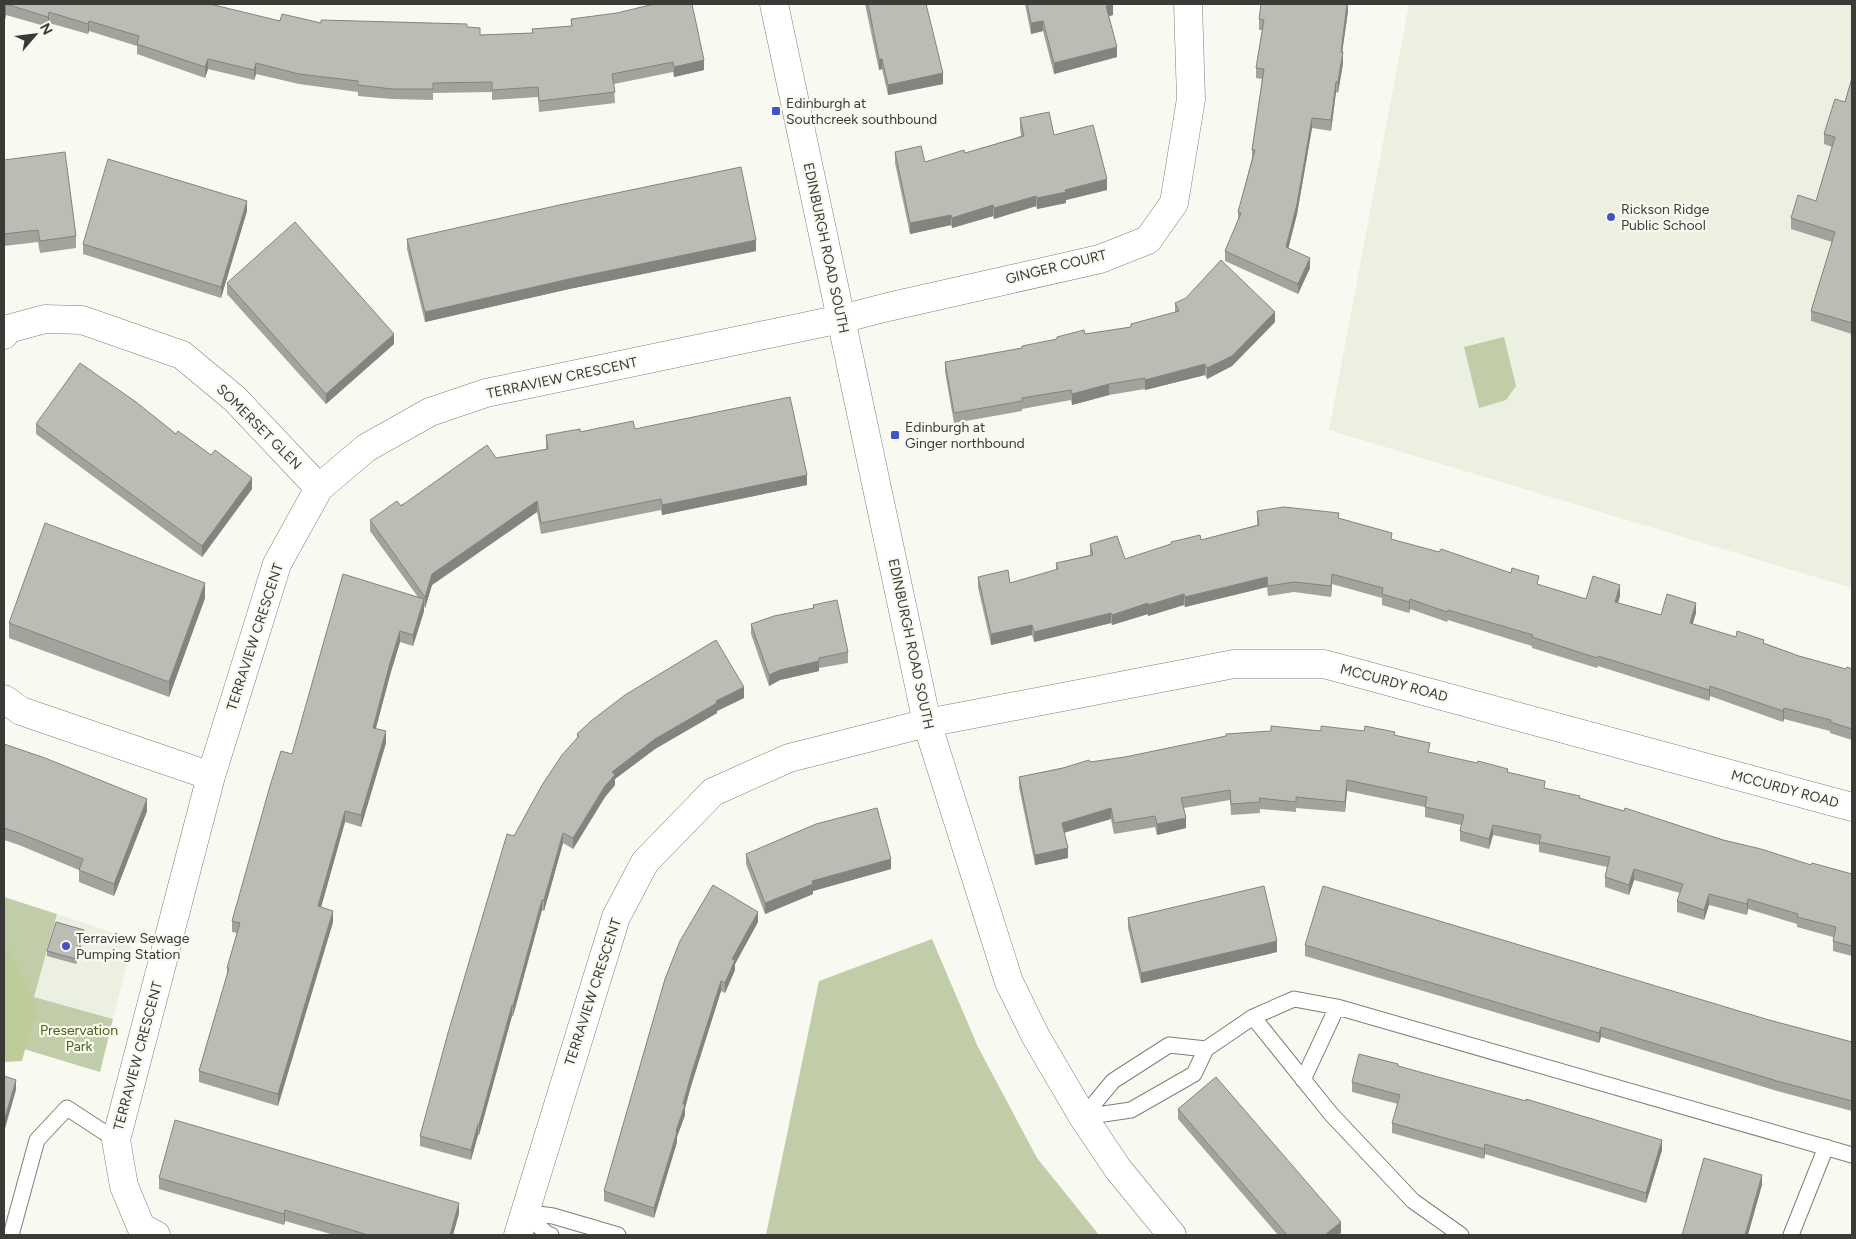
<svg xmlns="http://www.w3.org/2000/svg" width="1856" height="1239" font-family="Figtree,sans-serif">
  <rect width="100%" height="100%" fill="#f8faf1"/>
  <path fill="#ebf0e0" d="M1409 4H1852V588L1329 430Z
    M57 914 133 939 113 1019 34 997Z"/>
  <path fill="#c1cca8" d="M1504 337 1516 386 1506 400 1479 408 1464 347Z
    M4 897 57 914 34 997 113 1019 100 1072 4 1043Z
    M932 939 978 1047 1037 1158 1099 1235H766L819 981Z"/>
  <path fill="#becc99" d="M4 941 37 1006 22 1061 4 1062Z"/>
  <g fill="none" stroke-linecap="round" stroke-linejoin="round">
    <defs>
      <path id="service" d="M1253 1017 1331 1114 1413 1201 1461 1235
        M1303 1080 1337 1007
        M1083 1117 1131 1110 1194 1074 1206 1049 1253 1017 1294 999 1337 1007 1852 1155
        M1083 1117 1113 1081 1169 1045 1206 1049
        M524 1212 553 1216 618 1235
        M524 1212 547 1234 551 1235
        M11 1235 37 1140 67 1108 116 1140
        M1791 1235 1826 1147"/>
      <path id="minor" d="M4 335 8 329 45 319 82 320 182 355 235 399 319 488
        M4 699 21 711 211 776
        M156 1235 141 1227 124 1186 116 1140 211 776 277 564 319 488 366 448 430 412 486 393 841 319 888 307 1100 259 1148 240 1174 203 1191 99 1188 4
        M518 1235 616 917 645 862 713 792 789 758 927 723 1234 664H1324L1852 807"/>
      <path id="secondary" d="M774 4 927 723 1009 982 1036 1037 1083 1117 1118 1169 1172 1235"/>
    </defs>
    <use href="#service" stroke="#7d8078" stroke-width="17"/>
    <use href="#minor" stroke="#7d8078" stroke-width="29"/>
    <use href="#secondary" stroke="#7d8078" stroke-width="29"/>
    <use href="#service" stroke="#fff" stroke-width="15"/>
    <use href="#minor" stroke="#fff" stroke-width="28"/>
    <use href="#secondary" stroke="#fff" stroke-width="28"/>
  </g>
  <path fill="#a1a39c" d="M4 4 321 23 467 27 480 35 532 33V29L571 26V19L704 70 674 77 673 72 614 84 615 103 539 112 538 97 492 100V92L433 93V100L392 99 358 96V92L299 84 256 74 254 80 208 69 205 78 137 54V46L89 31 88 34 49 23 48 27 6 15 4 24Z
    M865 4H926L943 84 888 95 882 69 879 70Z
    M1025 4H1113V15L1109 16 1117 57 1054 74 1043 31 1031 34Z
    M1348 4V11L1342 52 1343 63 1338 93 1336 92 1331 131 1312 128 1297 214 1288 248 1310 268 1298 294 1225 261V251L1238 221V212L1252 158V150L1262 79 1256 78V68L1262 30H1259V19Z
    M1852 78V334L1811 321V311L1832 242 1791 229V218L1816 201 1832 147 1824 144V134L1845 102Z
    M1020 118 1054 135 1107 190 1066 200V203L1037 209 1036 206 994 219 993 216 952 228 951 225 910 234 895 163V152L925 162 965 153 1021 136 1020 128Z
    M4 160 76 236V248L40 253 38 242 4 246Z
    M247 211 221 298 83 254V244Z
    M407 239 756 251 569 289 425 322 407 249Z
    M227 283 394 344 326 404 227 294Z
    M1175 303 1275 322 1232 366 1207 379 1205 375 1145 390V389L1109 395 1072 405 1071 400 1022 409V411L954 423 945 372V362L1022 348 1057 339V337L1085 334 1131 327V324L1175 313Z
    M36 424 176 434 252 489 202 557 36 434Z
    M635 429 807 485 662 515 661 510 541 534 537 512 432 585 425 608 424 606V611L413 646 400 642 390 675 376 728 386 743 361 827 345 822 321 907 333 922 278 1106 199 1082V1071L227 975V968L237 933 232 932V921L292 754 418 597 370 531V520L496 458 546 449V435L580 432Z
    M1257 511 1339 518 1392 540 1586 599 1620 596 1618 603 1661 615 1696 613 1692 624 1736 637 1764 643 1799 656 1846 669H1852V740L1830 733V731L1784 719 1783 722 1710 696 1709 701 1598 666 1597 668 1532 648V646L1448 620 1447 622 1410 609 1409 613 1382 605V598L1332 584 1331 597 1294 592 1268 596 1267 587 1185 607 1184 605 1148 616V614L1112 625 1111 623 1034 642 1032 635 991 645 978 587V577L1010 583 1056 570V563L1090 555V544L1125 559 1171 545V542L1201 540 1257 525Z
    M205 598 169 697 9 638V623Z
    M813 605 848 652V663L819 668V671L780 680 769 686 751 634V624L813 608Z
    M744 698 717 711V713L655 749 615 779V785L605 797 573 849 563 843 544 911 542 910 513 1016H512L479 1135H478L471 1160 420 1146V1136L514 836 577 738V734Z
    M1321 731 1395 735 1430 753 1508 773 1545 788 1811 865 1852 874V956L1833 951V937L1797 927V924L1748 909 1747 915 1709 905 1704 920 1677 912V901L1680 893 1634 880 1629 895 1605 887V877L1607 867 1539 852V845L1493 835 1489 849 1460 841V831L1461 825 1425 817V807L1347 791 1345 812 1296 808V812L1260 809V813L1231 815 1230 800 1184 808 1186 828 1157 835 1155 827 1114 834 1111 819 1064 833 1068 858 1035 865 1019 787V777L1090 762Z
    M4 744 147 811 114 896 79 882V870L19 845 4 840Z
    M746 854 891 869 813 891V894L765 914 746 864Z
    M1128 918 1277 952 1141 983 1128 928Z
    M758 922 735 964V970L725 993 721 991 691 1086 685 1108V1115L677 1137V1142L654 1218 604 1201V1191L665 979Z
    M84 935 76 964 47 956V951Z
    M1305 945 1769 1020 1852 1042V1111L1777 1091 1601 1037 1599 1043 1305 956Z
    M1398 1066 1662 1150 1646 1203 1485 1154 1484 1159 1392 1133V1123L1398 1104 1352 1092V1082Z
    M1178 1109 1341 1233 1337 1235H1278L1178 1119Z
    M159 1178 459 1213 453 1235H334L285 1221 284 1225 159 1189Z"/>
  <path fill="#83847f" d="M6 4V15L4 24V13Z
    M1347 4 1348 11 1341 61 1343 52V63L1338 93V82Z
    M1113 5V15L1106 17V6Z
    M49 12V23L48 27V17Z
    M89 21V31L88 34V24Z
    M1043 21V31L1031 34V23Z
    M1117 47V57L1054 74V63Z
    M208 59V69L205 78V67Z
    M879 59H882V69L879 70Z
    M704 60V70L674 77V67Z
    M256 63V74L254 80V70Z
    M943 73V84L888 95V85Z
    M1336 82V92L1331 131V120Z
    M1312 118V128L1297 214 1286 258V247Z
    M1107 179V190L1066 200V203L1037 209V198L1065 190Z
    M1036 196V206L994 219V208Z
    M247 201V211L221 298V287Z
    M993 205V216L952 228V218Z
    M951 215V225L910 234V223Z
    M756 240V251L569 289 425 322V312L569 279Z
    M1310 258V268L1298 294V284Z
    M1275 312V322L1232 366 1207 379V368Z
    M394 334V344L326 404V394Z
    M1205 364V375L1145 390V380Z
    M1109 384V395L1072 405V394Z
    M807 475V485L662 515V505Z
    M252 478V489L202 557V546Z
    M537 501V512L432 585 425 608V597L432 574Z
    M1332 574V584L1331 597V586Z
    M1267 577V587L1185 607V597Z
    M205 583V598L169 697V682Z
    M1620 585V596L1615 612V602Z
    M1184 594V605L1148 616V605Z
    M424 599V611L413 646V635Z
    M1410 599V609L1409 613V602Z
    M1148 603V614L1112 625V615Z
    M1696 603V613L1690 633V623Z
    M1111 613V623L1034 642V632Z
    M1032 625V635L991 645V634Z
    M400 631V642L390 675 373 739V728L390 663Z
    M819 661V671L780 680 769 686V675L780 670Z
    M1710 686V696L1709 701V690Z
    M744 687V698L717 711V713L655 749 615 779V785L605 797 573 849V838L612 772 655 739 716 701Z
    M1784 708V719L1783 722V711Z
    M386 731V743L361 827V815Z
    M1347 780V791L1345 812V802Z
    M147 799V811L114 896V884Z
    M1111 808V819L1062 833V823Z
    M345 811V822L318 918V906Z
    M1186 818V828L1157 835V824Z
    M1493 825V835L1489 849V839Z
    M563 833V843L544 911V900Z
    M1068 848V858L1035 865V855Z
    M891 859V869L813 891V894L765 914V903L812 881Z
    M1634 869V880L1629 895V885Z
    M1709 894V905L1704 920V910Z
    M1748 899V909L1747 915V904Z
    M542 900V910L513 1016V1006Z
    M333 911V922L278 1106V1094Z
    M758 912V922L735 964V970L725 993V983L732 959Z
    M84 930V935L76 964V959Z
    M1277 941V952L1141 983V973Z
    M721 981V991L691 1086 685 1108V1115L677 1137V1142L654 1218V1208L691 1075Z
    M512 1005V1016L479 1135V1125Z
    M1601 1027V1037L1599 1043V1033Z
    M16 1080V1090L4 1132V1121Z
    M478 1124V1135L471 1160V1150Z
    M1662 1140V1150L1646 1203V1193Z
    M1485 1144V1154L1484 1159V1149Z
    M1762 1175V1185L1748 1235H1745Z
    M459 1203V1213L453 1235H450Z
    M285 1210V1221L284 1225V1214Z
    M1341 1222V1233L1337 1235H1325Z"/>
  <path fill="#bbbdb5" stroke="#83847f" d="M4 4H210L280 21 282 14 321 23V20L467 24V27L480 28V35L533 33 532 29 572 26 571 19 617 13 654 4H668V5L675 4H692L704 60 674 67 673 62 612 74 615 92 539 101 538 87 492 90V82L433 83V89H392L358 85V81L299 74 256 63 254 70 208 59 205 67 137 44 139 36 89 21 88 24 49 12 48 17 6 4 4 13Z
    M868 4H926L943 73 888 85 882 59H879Z
    M1027 4H1113V5L1106 6 1117 47 1054 63 1043 21 1031 23Z
    M1261 4H1347L1341 52H1343L1338 82H1336L1331 120 1312 118 1297 204 1286 247 1310 258 1298 284 1225 251 1241 213 1238 212 1255 150H1252L1264 69 1256 68 1264 20 1259 19Z
    M1852 78V323L1811 311 1835 232 1791 218 1798 195 1816 201 1835 137 1824 134 1835 99 1845 102Z
    M1049 112 1054 135 1093 125 1107 179 1065 190 1066 192 1037 198 1036 196 994 208 993 205 952 218 951 215 910 223 895 152 921 146 925 162 964 150 965 153 1024 136 1020 118Z
    M65 152 76 236 40 241 38 230 4 234V160Z
    M108 159 247 201 221 287 83 244Z
    M741 167 756 240 569 279 425 312 407 239 564 204Z
    M295 222 394 334 326 394 227 283Z
    M1221 260 1275 312 1232 356 1207 368 1205 364 1145 380V378L1109 384 1072 394 1071 390 1022 398V401L954 413 945 362 1022 348V346L1057 339V337L1084 330 1085 334 1131 327V324L1179 311 1175 303 1186 298Z
    M80 363 136 402 176 434 178 431 211 455 215 450 252 478 202 546 36 424Z
    M790 397 807 475 662 505 661 499 541 523 537 501 432 574 425 597 370 520 397 501 401 506 487 445 496 458 548 449 546 435 580 429V432L633 421 635 429Z
    M1284 507 1339 513 1338 518 1392 533 1391 539 1439 552 1441 549 1511 573 1512 568 1539 576 1537 584 1586 599 1593 576 1620 585 1615 602 1661 615 1667 594 1696 603 1690 623 1736 637 1737 631 1764 640 1763 643 1799 656 1846 669 1847 667 1852 669V729L1830 722 1831 720 1784 708 1783 711 1710 686 1709 690 1598 656 1597 658 1532 637 1533 635 1448 610 1447 612 1410 599 1409 602 1382 594 1383 588 1332 574 1331 586 1294 582 1268 586 1267 577 1185 597 1184 594 1148 605V603L1112 615 1111 613 1034 632 1032 625 991 634 978 577 1008 570 1010 583 1058 569 1056 563 1093 555 1090 544 1117 536 1125 559 1171 544V542L1200 535 1201 540 1259 525 1257 511Z
    M45 523 205 583 169 682 9 623Z
    M343 574 424 599 413 635 400 631 390 663 373 728 386 731 361 815 345 811 318 906 333 911 278 1094 199 1071 229 968H227L240 923 232 921 270 786 281 751 292 754Z
    M837 600 848 652 819 658V661L780 670 769 675 751 624 774 616 814 608 813 605Z
    M716 640 744 687 716 701 717 703 655 739 612 772 615 775 605 786 573 838 563 833 544 900H542L513 1006 512 1005 479 1125 478 1124 471 1150 420 1136 448 1033 507 834 514 836 542 785 562 755 579 736 577 734 591 721 625 695Z
    M1271 726 1321 731V726L1364 731 1365 726 1395 732 1394 735 1430 743 1428 752 1477 763 1478 761 1508 769 1507 772 1545 781 1544 788 1580 796 1579 798 1624 811 1625 808 1723 840 1761 849 1811 865 1812 863 1852 874V946L1833 941 1836 927 1797 917 1798 914 1748 899 1747 904 1709 894 1704 910 1677 901 1683 884 1634 869 1629 885 1605 877 1610 857 1539 842 1541 835 1493 825 1489 839 1460 831 1464 815 1425 807 1427 797 1347 780 1345 802 1296 797V802L1259 798 1260 802 1231 804 1230 790 1181 798 1186 818 1157 824 1155 816 1114 823 1111 808 1062 823 1068 848 1035 855 1019 777 1063 768 1089 760 1090 762 1125 757 1226 736V734L1271 731Z
    M4 744 45 758 147 799 114 884 79 870 83 859 19 833 4 828Z
    M877 808 891 859 812 881 813 884 765 903 746 854 816 824Z
    M713 885 758 912 732 959 735 960 725 983 721 981 691 1075 683 1104 685 1105 676 1131 677 1132 654 1208 604 1191 665 979 680 941Z
    M1264 886 1277 941 1141 973 1128 918Z
    M1323 886 1769 1020 1852 1042V1101L1777 1081 1601 1027 1599 1033 1305 945Z
    M56 922 84 930 76 959 47 951Z
    M1359 1054 1398 1064V1066L1526 1101V1099L1662 1140 1646 1193 1485 1144 1484 1149 1392 1123 1400 1095 1352 1082Z
    M4 1076 16 1080 4 1121Z
    M1216 1077 1341 1222 1325 1235H1287L1178 1109Z
    M175 1120 459 1203 450 1235H368L285 1210 284 1214 159 1178Z
    M1704 1158 1762 1175 1745 1235H1682Z"/>
  <g fill="#4054c7" stroke="#f8faf1" stroke-width="2">
    <rect x="771" y="106" width="10" height="10" rx="2.5"/>
    <circle cx="1611" cy="217" r="5"/>
    <rect x="890" y="430" width="10" height="10" rx="2.5"/>
    <circle cx="66" cy="946" r="5"/>
  </g>
  <g text-anchor="middle" dominant-baseline="central" stroke-width="4.5" stroke-linejoin="round" paint-order="stroke">
    <g font-size="14" fill="#3a3b37" stroke="#f8faf1" text-anchor="start">
      <text x="786" y="103">Edinburgh at<tspan x="786" dy="16">Southcreek southbound</tspan></text>
      <text x="1621" y="209">Rickson Ridge<tspan x="1621" dy="16">Public School</tspan></text>
      <text x="905" y="427">Edinburgh at<tspan x="905" dy="16">Ginger northbound</tspan></text>
      <text x="76" y="938">Terraview Sewage<tspan x="76" dy="16">Pumping Station</tspan></text>
    </g>
    <g font-size="14" fill="#3a3b37" stroke="#f8faf1">
      <text transform="translate(826 248) rotate(78)">EDINBURGH ROAD SOUTH</text>
      <text transform="translate(1056 267) rotate(-14)">GINGER COURT</text>
      <text transform="translate(562 378) rotate(-12)">TERRAVIEW CRESCENT</text>
      <text transform="translate(259 427) rotate(45)">SOMERSET GLEN</text>
      <text transform="translate(255 637) rotate(-72)">TERRAVIEW CRESCENT</text>
      <text transform="translate(911 644) rotate(78)">EDINBURGH ROAD SOUTH</text>
      <text transform="translate(1394 683) rotate(15)">MCCURDY ROAD</text>
      <text transform="translate(1785 789) rotate(15)">MCCURDY ROAD</text>
      <text transform="translate(593 992) rotate(-72)">TERRAVIEW CRESCENT</text>
      <text transform="translate(138 1056) rotate(-75)">TERRAVIEW CRESCENT</text>
    </g>
    <g font-size="14" fill="#4f5e11" stroke="#f8faf1">
      <text x="79" y="1030">Preservation<tspan x="79" dy="16">Park</tspan></text>
    </g>
  </g>
  <rect width="1856" height="1239" fill="none" stroke="#3a3b37" stroke-width="10"/>
  <g transform="translate(35 35) rotate(62)" stroke="#f8faf1" stroke-width="4" paint-order="stroke">
  <path d="M0-4L9 19L0 12L-9 19Z" fill="#3a3b37"/>
  <text y="-8" font-size="14" font-weight="bold" text-anchor="middle" fill="#3a3b37">N</text>
  </g>
</svg>
